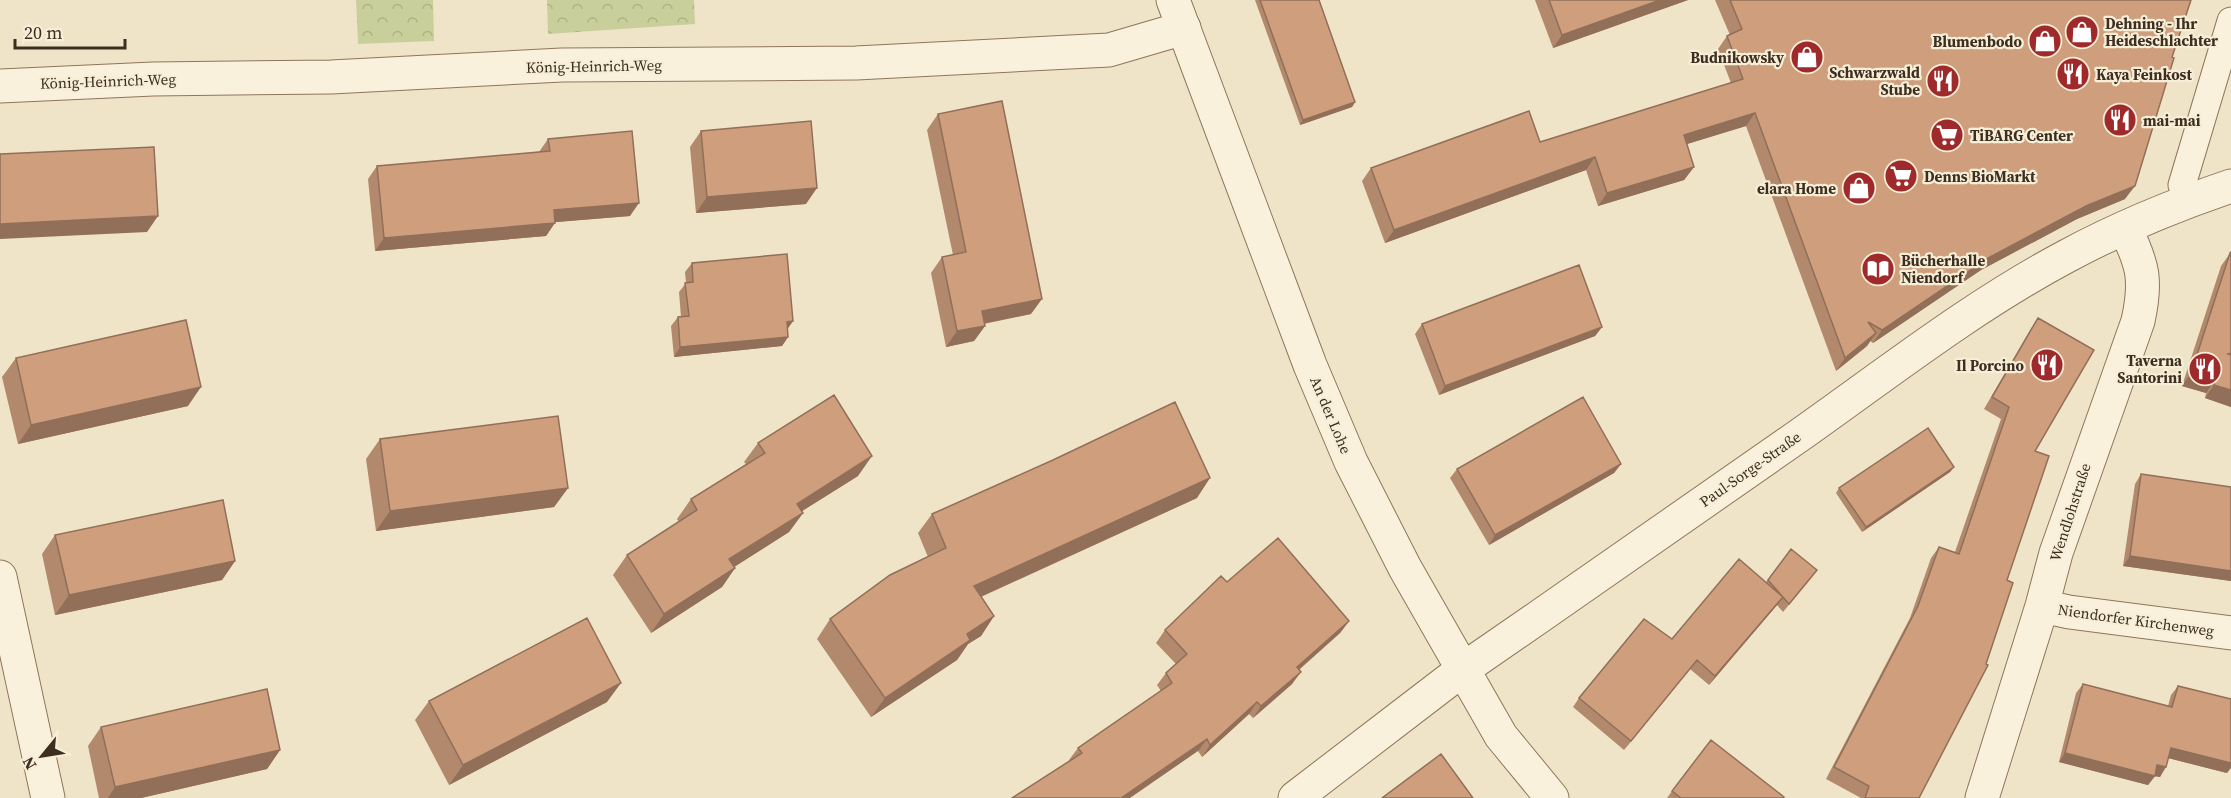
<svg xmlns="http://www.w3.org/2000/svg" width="2231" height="798" font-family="'Source Serif 4',serif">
  <defs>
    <pattern id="park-crowns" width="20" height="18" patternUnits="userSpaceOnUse" patternTransform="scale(1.5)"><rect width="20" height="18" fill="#c9cf9b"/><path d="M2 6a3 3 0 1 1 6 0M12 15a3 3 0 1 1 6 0" fill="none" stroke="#aeb285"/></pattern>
  </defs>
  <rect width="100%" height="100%" fill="#f0e4c8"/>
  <path fill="url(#park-crowns)" d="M356 0H433L434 41 358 44Z
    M547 0H694L695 24 548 34Z"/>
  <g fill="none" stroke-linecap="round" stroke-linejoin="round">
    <defs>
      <path id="pedestrian" d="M2188 200 2182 185 2231 21"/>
      <path id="minor" d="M0 86 153 79 331 77 562 65 856 63 1109 50 1184 28
        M0 577 48 798
        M2042 606 2069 612 2231 633
        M1462 670C1574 593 1685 515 1797 437 1885 375 1971 307 2067 256 2119 228 2175 205 2231 186
        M1982 798 2042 606 2056 553 2138 321C2147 280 2143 265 2125 228"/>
      <path id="tertiary" d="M1173 0 1310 365 1351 462 1405 568 1501 736 1552 798
        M1295 798 1462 670"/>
    </defs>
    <use href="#pedestrian" stroke="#8d765c" stroke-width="29"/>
    <use href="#minor" stroke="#8d765c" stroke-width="35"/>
    <use href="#tertiary" stroke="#8d765c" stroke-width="35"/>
    <use href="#pedestrian" stroke="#faf1dc" stroke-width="27"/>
    <use href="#minor" stroke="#faf1dc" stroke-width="33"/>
    <use href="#tertiary" stroke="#faf1dc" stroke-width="33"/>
  </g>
  <path fill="#b2896c" d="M1255 0H1319L1355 102 1352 107 1300 125Z
    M1535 0H1688L1553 48Z
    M1715 0H2191L2125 199 2077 219 1981 270 1873 343 1870 341 1867 346 1836 371 1746 126 1687 144 1694 167 1684 180 1598 206 1586 170 1385 243 1362 181 1371 168 1540 142 1731 83 1718 49 1727 36 1730 35Z
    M938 114 1031 314 984 324 985 326 974 341 946 347 931 273 942 257 953 255 927 130Z
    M701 131 806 204 696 213 690 147Z
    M548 139 630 216 555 222 546 236 375 251 368 179 377 166 539 152Z
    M2231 252V407L2205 398 2206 393 2182 386 2221 266Z
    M692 263 793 321 788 328V337L782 346 674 357 671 326 678 317H681L679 292 686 283 685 272Z
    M2038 318 2035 451 1919 798H1861L1826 779 1910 618 1931 558 1939 547 1955 552 2001 419 1984 409 2030 330Z
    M1422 324 1602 327 1595 336 1439 395 1415 334Z
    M16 358 188 406 18 444 2 377Z
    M380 439 568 488 554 507 376 531 366 459Z
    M758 443 858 476 802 511 803 513 789 532 734 567 735 568 722 587 651 633 613 575 627 555 679 522 677 519 691 499 746 464 744 462Z
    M1621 464 1614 473 1489 545 1450 478 1457 469Z
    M1954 467 1950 472 1862 532 1836 493 1839 488Z
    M2141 474 2231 487V581L2123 566 2135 484Z
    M1197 498 981 597 994 616 981 636 968 644 957 660 871 717 817 639 830 619 928 557 918 533 932 514Z
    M55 535 235 561 222 580 55 615 42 554Z
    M1791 549 1811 578 1783 612 1777 605 1709 685 1690 669 1624 750 1573 707 1579 698 1672 639 1766 582Z
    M1227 582 1349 621 1340 633 1299 670 1292 684 1253 718 1249 714 1202 757 1198 751 1070 761 1069 760 1078 748 1161 691 1157 685 1166 673 1176 664 1156 643 1165 630Z
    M2083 684 2168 706 2171 695 2178 686 2227 773 2168 758 2160 777 2155 776 2148 785 2059 762 2076 693Z
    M429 701 607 702 449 785 415 720Z
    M101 727 280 750 267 769 141 798H99L88 746Z
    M1672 791 1783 798H1667Z"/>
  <path fill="#916f58" d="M1660 0H1688L1553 48 1562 35Z
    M1355 102 1352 107 1300 125 1303 120Z
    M1755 113 1746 126 1674 148 1684 135Z
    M1595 157 1586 170 1385 243 1394 230Z
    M1694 167 1684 180 1598 206 1607 193Z
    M2135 186 2125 199 2077 219 1981 270 1873 343 1882 330 1990 257 2086 206Z
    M817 188 806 204 696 213 707 197Z
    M639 203 630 216 545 223 554 210Z
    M158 216 147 232 0 239V224Z
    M555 223 546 236 375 251 384 238Z
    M1042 299 1031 314 971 326 982 311Z
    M793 321 786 331 787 322Z
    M985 326 974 341 946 347 957 331Z
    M1602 327 1595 336 1439 395 1445 386Z
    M1876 333 1867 346 1836 371 1845 358Z
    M788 337 782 346 674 357 680 347Z
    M2191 373 2215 380 2206 393 2182 386Z
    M2214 385 2231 390V407L2205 398Z
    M201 387 188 406 18 444 31 425Z
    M872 456 858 476 783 523 797 504Z
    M1621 464 1614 473 1489 545 1495 535Z
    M1954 467 1950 472 1862 532 1866 527Z
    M1210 478 1197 498 960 606 974 586Z
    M568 488 554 507 376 531 390 511Z
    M803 513 789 532 715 579 729 559Z
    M2130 556 2231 571V581L2123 566Z
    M235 561 222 580 55 615 69 595Z
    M735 568 722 587 651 633 664 614Z
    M1783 597 1776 606 1709 685 1715 676Z
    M994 616 981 636 968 644 957 660 871 717 885 698 967 634Z
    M1349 621 1340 633 1288 679 1297 667Z
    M1697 660 1690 669 1624 750 1631 741Z
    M1301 672 1292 684 1253 718 1261 706Z
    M621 683 607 702 449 785 463 765Z
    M1257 702 1249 714 1202 757 1210 745Z
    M1207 739 1198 751 1130 798H1121Z
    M2171 748 2231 763V768L2227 773 2164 757Z
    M280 750 267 769 141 798H108L115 787Z
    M2065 753 2157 765 2166 767 2160 777 2155 776 2148 785 2059 762Z"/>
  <path fill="#cf9f7d" stroke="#916f58" stroke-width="1.5" d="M1260 0H1319L1355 102 1303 120Z
    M1549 0H1660L1562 35Z
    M1730 0H2191L2172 57 2174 58 2135 186 2086 206 1990 257 1882 330 1868 322 1876 333 1845 358 1755 113 1684 135 1694 167 1607 193 1595 157 1394 230 1371 168 1529 111 1540 142 1743 79 1727 36 1742 29Z
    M1002 101 1042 299 982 311 985 326 957 331 942 257 966 252 938 114Z
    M811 121 817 188 707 197 701 131Z
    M632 131 639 203 554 210 555 223 384 238 377 166 550 151 548 139Z
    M154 147 158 216 0 224V154Z
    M2231 252V353L2228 354 2231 355V390L2214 385 2215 380 2191 373 2230 253Z
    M787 254 793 321 787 322 788 337 680 347 678 317 689 316 685 283 693 282 692 263Z
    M1579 265 1602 327 1445 386 1422 324Z
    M2038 318 2094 350 2035 451 2049 456 2007 580 2013 583 1986 664 1988 665 1919 798H1865L1869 786 1834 767 1918 606 1939 547 1959 554 2009 407 1992 397Z
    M186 320 201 387 31 425 16 358Z
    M834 395 872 456 797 504 803 513 729 559 735 568 664 614 627 555 697 510 691 499 765 453 758 443Z
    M1583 397 1621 464 1495 535 1457 469Z
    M1175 402 1210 478 974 586 994 616 967 634 970 640 885 698 830 619 890 575 946 548 932 514 1053 460Z
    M558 416 568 488 390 511 380 439Z
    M1928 428 1954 467 1866 527 1839 488Z
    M2141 474 2231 487V571L2130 556Z
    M223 500 235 561 69 595 55 535Z
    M1278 538 1349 621 1297 667 1301 672 1261 706 1257 702 1210 745 1207 739 1121 798H1012L1082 753 1078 748 1172 683 1166 673 1187 654 1165 630 1221 576 1227 582Z
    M1791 549 1817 570 1789 604 1768 580Z
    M1739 559 1783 597 1715 676 1697 660 1631 741 1579 698 1644 619 1672 639Z
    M587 618 621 683 463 765 429 701Z
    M2083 684 2172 707 2178 686 2231 699V763L2171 748 2166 767 2157 765 2155 776 2065 753Z
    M267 689 280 750 115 787 101 727Z
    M1711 740 1784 797 1783 798H1681L1672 791Z
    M1441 754 1473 798H1382Z"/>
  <defs>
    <symbol id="shop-disc" viewBox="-11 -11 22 22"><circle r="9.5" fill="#9e2a2b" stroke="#f7eed8"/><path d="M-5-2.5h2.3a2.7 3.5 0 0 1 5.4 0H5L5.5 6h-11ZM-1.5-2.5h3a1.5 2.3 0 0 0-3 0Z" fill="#fff"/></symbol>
    <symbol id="restaurant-disc" viewBox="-11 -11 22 22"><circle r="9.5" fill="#9e2a2b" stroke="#f7eed8"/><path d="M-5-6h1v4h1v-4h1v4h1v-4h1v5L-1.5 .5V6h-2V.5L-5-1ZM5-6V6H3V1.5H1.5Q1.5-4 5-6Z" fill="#fff"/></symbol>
    <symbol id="supermarket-disc" viewBox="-11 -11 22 22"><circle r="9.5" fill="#9e2a2b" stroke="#f7eed8"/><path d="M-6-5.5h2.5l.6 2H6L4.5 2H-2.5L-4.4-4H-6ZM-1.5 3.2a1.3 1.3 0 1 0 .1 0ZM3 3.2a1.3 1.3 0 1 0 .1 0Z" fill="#fff"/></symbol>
    <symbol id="library-disc" viewBox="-11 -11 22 22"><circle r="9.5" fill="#9e2a2b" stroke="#f7eed8"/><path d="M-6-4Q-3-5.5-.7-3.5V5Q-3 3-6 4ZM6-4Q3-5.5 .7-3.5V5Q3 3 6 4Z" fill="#fff"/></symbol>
  </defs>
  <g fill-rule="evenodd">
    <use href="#shop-disc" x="2063" y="13" width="38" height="38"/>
    <use href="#shop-disc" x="2026" y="22" width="38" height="38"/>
    <use href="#shop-disc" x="1788" y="38" width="38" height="38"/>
    <use href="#restaurant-disc" x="2054" y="55" width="38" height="38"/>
    <use href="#restaurant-disc" x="1924" y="62" width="38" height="38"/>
    <use href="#restaurant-disc" x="2101" y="101" width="38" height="38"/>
    <use href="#supermarket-disc" x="1928" y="116" width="38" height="38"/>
    <use href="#supermarket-disc" x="1882" y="157" width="38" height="38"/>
    <use href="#shop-disc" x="1840" y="169" width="38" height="38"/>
    <use href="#library-disc" x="1859" y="250" width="38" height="38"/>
    <use href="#restaurant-disc" x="2028" y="346" width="38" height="38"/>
    <use href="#restaurant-disc" x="2186" y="350" width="38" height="38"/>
  </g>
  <g text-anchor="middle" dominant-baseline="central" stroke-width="4.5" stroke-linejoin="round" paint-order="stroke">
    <g font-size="15" font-weight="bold" fill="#3d2e20" stroke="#f7eed8" text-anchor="start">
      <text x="2105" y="23">Dehning - Ihr<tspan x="2105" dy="17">Heideschlachter</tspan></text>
      <text x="2022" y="41" text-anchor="end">Blumenbodo</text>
      <text x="1784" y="57" text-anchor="end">Budnikowsky</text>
      <text x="1920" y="72" text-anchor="end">Schwarzwald<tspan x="1920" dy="17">Stube</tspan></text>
      <text x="2096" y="74">Kaya Feinkost</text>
      <text x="2143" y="120">mai-mai</text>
      <text x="1970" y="135">TiBARG Center</text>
      <text x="1924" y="176">Denns BioMarkt</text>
      <text x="1836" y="188" text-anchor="end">elara Home</text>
      <text x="1901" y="260">Bücherhalle<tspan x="1901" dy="17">Niendorf</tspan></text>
      <text x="2182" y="360" text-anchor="end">Taverna<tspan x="2182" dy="17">Santorini</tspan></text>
      <text x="2024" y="365" text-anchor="end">Il Porcino</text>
    </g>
    <g font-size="15" fill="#3d2e20" stroke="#f7eed8">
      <text transform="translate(594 66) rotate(-1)">König-Heinrich-Weg</text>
      <text transform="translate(108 81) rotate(-2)">König-Heinrich-Weg</text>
      <text transform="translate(1331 415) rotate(67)">An der Lohe</text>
      <text transform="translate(1750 469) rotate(-35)">Paul-Sorge-Straße</text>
      <text transform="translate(2070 512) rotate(-72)">Wendlohstraße</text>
      <text transform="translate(2136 620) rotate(8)">Niendorfer Kirchenweg</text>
    </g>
  </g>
  <g transform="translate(42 756) rotate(240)" stroke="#f7eed8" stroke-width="4.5" paint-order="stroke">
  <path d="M0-4.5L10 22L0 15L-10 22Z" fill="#3d2e20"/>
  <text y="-9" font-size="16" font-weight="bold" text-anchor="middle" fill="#3d2e20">N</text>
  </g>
  <path d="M15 39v9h110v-9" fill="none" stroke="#3d2e20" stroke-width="3"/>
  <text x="24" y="39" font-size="18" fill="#3d2e20" stroke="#f7eed8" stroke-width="4.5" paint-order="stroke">20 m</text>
</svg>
